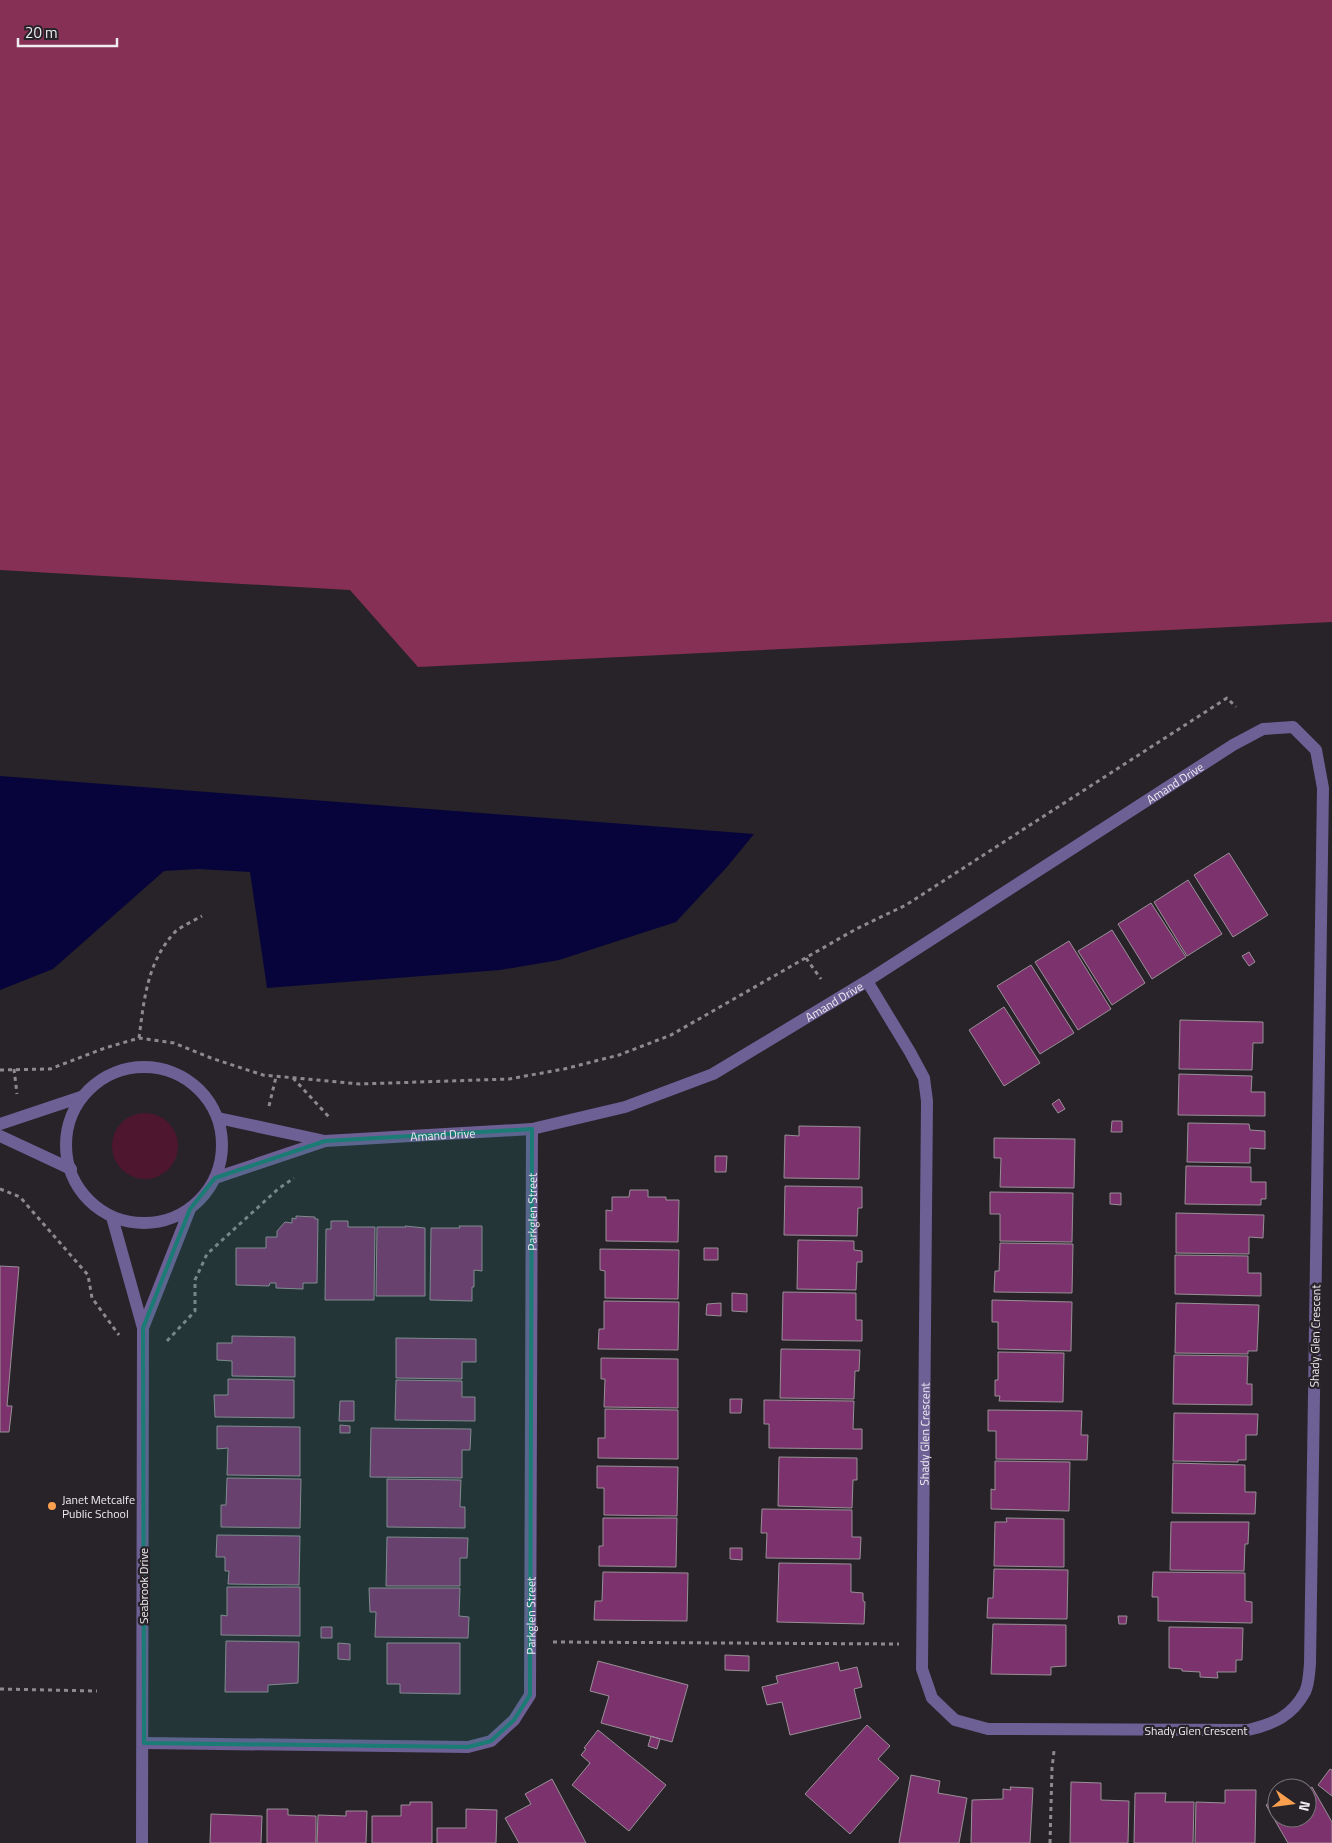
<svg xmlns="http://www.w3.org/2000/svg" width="1332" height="1843" font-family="'Titillium Web',sans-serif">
  <rect width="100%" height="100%" fill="#272329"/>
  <path fill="#4f162f" d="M112 1146a33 33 0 1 1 66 0a33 33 0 1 1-66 0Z"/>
  <path fill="#873055" d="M0 0H1332V622L418 667 350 590 0 570Z"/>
  <path fill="#07043b" d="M0 776 754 834 727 867 676 922 559 960 500 970 267 988 250 872 199 869 164 871 53 969 0 990Z"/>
  <path fill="#7c336d" stroke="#989096" d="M1229 853 1268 915 1233 937 1194 875Z
    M1188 880 1222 934 1187 956 1154 902Z
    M1151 903 1186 957 1152 979 1118 924Z
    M1112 930 1145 983 1112 1005 1078 951Z
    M1069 941 1111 1009 1078 1030 1035 962Z
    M1249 952 1255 962 1249 966 1242 956Z
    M1031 965 1074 1033 1040 1054 997 986Z
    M1004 1007 1040 1063 1004 1086 969 1030Z
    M1180 1020 1263 1022V1043H1253L1252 1070 1179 1069Z
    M1179 1074 1252 1076 1251 1092H1265V1116L1178 1115Z
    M1059 1099 1065 1109 1058 1113 1052 1104Z
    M1112 1121H1122V1132H1111Z
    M1188 1123 1249 1124 1250 1130 1265 1131V1149L1250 1148V1163L1187 1162Z
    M799 1126 860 1127 859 1179 784 1178 785 1135 799 1136Z
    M994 1138 1075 1139 1074 1188 1000 1187 1001 1158H994Z
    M715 1156H727L726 1172H715Z
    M1186 1166 1251 1167V1182H1266V1199H1261V1205L1185 1204Z
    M785 1186 862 1187V1208H858L857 1236 784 1235Z
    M630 1190H648V1197H666V1200H679L678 1242 606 1241V1210L612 1211V1197H629Z
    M990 1192 1073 1193 1072 1242 1000 1241V1214H990Z
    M1110 1193H1121V1205L1110 1204Z
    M1176 1213 1264 1215 1263 1238 1249 1237V1254L1176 1253Z
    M296 1216 315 1217V1219H318L317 1283H303V1289L276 1288V1283H270L269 1286 236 1285V1248H266V1237H277V1231L285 1222 292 1223V1218L296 1219Z
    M331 1221H348V1227H375L374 1300H325L326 1229H331Z
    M405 1226 425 1228V1296H376L377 1227H406Z
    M459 1226H482V1271L474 1270V1287H472V1301L430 1300 431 1228H460Z
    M798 1240 854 1241V1250L862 1251V1262H857L856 1290 797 1289Z
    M1000 1243 1073 1244 1072 1293 994 1292 995 1271H999Z
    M704 1248H718V1260H704Z
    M600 1249 679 1250 678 1299 605 1298V1271L600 1270Z
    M1175 1255 1248 1256V1273H1261V1296L1175 1294Z
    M0 1266 19 1267 7 1406H12L9 1432H0Z
    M783 1292 856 1293V1320H862V1341L782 1340Z
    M732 1293 747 1294V1312L732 1311Z
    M992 1300 1072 1302 1071 1351 998 1349V1322H992Z
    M604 1301 679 1302 678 1350 598 1349 599 1329H604Z
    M721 1303V1316L706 1315 707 1304Z
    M1176 1303 1259 1305 1257 1351H1248V1354L1175 1353Z
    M232 1336 295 1337V1377L232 1376V1361L217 1360V1343H232Z
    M396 1338 476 1339V1362H462V1379L396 1378Z
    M781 1349 860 1350 859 1371H855L854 1399 780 1398Z
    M998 1352 1064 1353 1063 1402 999 1401 1000 1396H995V1380H998Z
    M1174 1355 1248 1356 1247 1384H1252V1405L1173 1404Z
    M601 1358 678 1359V1408L604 1407 605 1379H601Z
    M228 1379 294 1380V1418L215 1417 214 1395H228Z
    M396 1380 462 1381V1397H475V1421L395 1420Z
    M730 1399H742L741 1413H730Z
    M764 1400 854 1401 853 1429H862V1449L769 1448V1424H764Z
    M340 1401H354V1421H339Z
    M605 1409 678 1410V1459L598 1458V1438H605Z
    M988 1410 1082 1411 1081 1435H1088L1087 1460 996 1459V1431H988Z
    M1174 1413 1258 1414 1257 1435H1246V1460H1238V1462L1173 1461Z
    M340 1425 350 1426V1433H340Z
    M217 1426 300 1427V1476L227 1475 228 1448 217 1449Z
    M371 1428 471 1429 470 1450H462V1478L370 1477Z
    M779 1457 857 1458V1480H853L852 1508 778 1506Z
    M995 1461 1070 1462 1069 1511 991 1509V1489L995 1490Z
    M1173 1463 1245 1465V1492H1256L1255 1514 1172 1513Z
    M597 1466 678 1467 677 1516 604 1515V1488H597Z
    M227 1478 301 1479 300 1528 221 1527V1505H226Z
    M387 1479 461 1480 460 1507H465V1528L387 1527Z
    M762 1509 852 1510V1537H861L860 1559 766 1558 767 1533H761Z
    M603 1518H677L676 1567 599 1566V1546H603Z
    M1006 1518 1064 1519V1567L994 1566 995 1522H1007Z
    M1171 1522H1249L1248 1544H1245L1244 1571 1170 1570Z
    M217 1535 300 1536 299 1585 228 1584 229 1571H225V1557H216Z
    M387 1537 468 1538 467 1558H460V1586H386Z
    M730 1548H742V1560L730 1559Z
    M779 1563 851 1564V1592L863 1593V1601L865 1602 864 1624 777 1622Z
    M994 1569 1068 1570 1067 1619 987 1618 988 1598H993Z
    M603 1572 688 1573 687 1621 594 1620 595 1601H602Z
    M1153 1572 1245 1573V1601L1252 1602V1623L1158 1621V1597H1152Z
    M227 1587H300V1636L221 1635V1615L227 1616Z
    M369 1588H460L459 1616 469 1617 468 1638 375 1637 376 1612H370Z
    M1118 1616H1127L1126 1624H1119Z
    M993 1624 1066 1625V1666L1051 1667V1675L991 1674Z
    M321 1627H332V1638H321Z
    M1169 1627 1243 1628 1242 1660H1236V1672H1217L1218 1678 1200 1677V1672L1182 1671V1669L1169 1668Z
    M226 1641 299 1642 298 1683 268 1685V1692H225Z
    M338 1643 350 1644V1660L338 1659Z
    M387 1643H460V1694L400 1693V1684H387Z
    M725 1655 749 1656V1671L725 1670Z
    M598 1661 688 1685 672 1742 601 1723 609 1696 590 1691Z
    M838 1662 840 1671 857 1667 862 1687 854 1689 861 1718 790 1735 782 1702 767 1705 762 1687 778 1683 776 1676Z
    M867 1725 890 1746 878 1759 899 1778 850 1834 805 1794Z
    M598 1730 666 1785 629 1831 572 1785 590 1763 581 1755 586 1749 584 1748Z
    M651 1736 660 1739 657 1749 648 1746Z
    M1330 1769 1332 1770V1796L1318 1785Z
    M911 1775 940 1781 938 1793 967 1798 959 1843H899Z
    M552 1779 586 1843H519L505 1818 531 1804 525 1794Z
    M1071 1782 1101 1783V1800L1129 1801 1128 1843H1070Z
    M1010 1787 1033 1788 1030 1843H971L972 1800 1003 1799V1789L1011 1790Z
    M1312 1787 1332 1822V1843H1288L1266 1805 1277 1799V1818H1307V1790Z
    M1225 1790H1256L1255 1843H1195L1196 1802 1225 1803Z
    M1135 1793H1166L1165 1802H1194L1193 1843H1134Z
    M410 1802H432V1843H372V1816H401V1805H410Z
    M267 1809H288V1815L316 1816V1843H267Z
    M466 1809 497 1810 496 1843H437V1828H466Z
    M346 1811H367L366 1843H317L318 1815 346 1816Z
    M211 1814 262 1816 261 1843H210Z"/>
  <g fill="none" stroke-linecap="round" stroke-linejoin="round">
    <path stroke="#8d8a8f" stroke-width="3" stroke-dasharray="4 4" stroke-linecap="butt" d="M806 958 821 979
      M139 1038C144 1000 147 962 175 932 182 926 193 921 202 916
      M14 1069 17 1094
      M0 1070 50 1069 105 1048 139 1038 174 1043 211 1058 263 1075 360 1084 509 1079 564 1069 619 1055 671 1035 856 929 906 905 1227 698 1236 707
      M293 1078 329 1117
      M269 1106 276 1077
      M0 1189 20 1197 88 1275 92 1298 119 1335
      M167 1341 195 1311V1280L207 1254 278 1189 294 1178
      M553 1642 899 1644
      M0 1689 97 1691
      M1050 1843 1052 1768 1054 1751"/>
    <g stroke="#6c6095" stroke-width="12">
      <circle cx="144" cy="1145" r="78"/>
      <path d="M218 1118 325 1141"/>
      <path d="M0 1124 81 1097"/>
      <path d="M0 1136 71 1169"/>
      <path id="s1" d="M215 1178 325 1141 532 1129 625 1107 713 1074 867 981 1233 745 1263 729 1293 727 1316 750 1323 788 1310 1664C1309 1673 1309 1684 1305 1692 1292 1716 1274 1724 1248 1730L988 1729 955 1720 932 1698 922 1669 927 1101 924 1078 910 1052 867 981"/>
      <path d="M112 1217 143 1328 142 1843"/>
      <path d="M143 1328 190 1209"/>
      <path id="s2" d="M144 1743 468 1747 491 1741 514 1720 530 1695 532 1129"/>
    </g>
  </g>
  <path fill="#1a7c74" fill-opacity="0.2" stroke="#1a7c74" stroke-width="4" stroke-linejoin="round" d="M532 1129 530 1695 514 1720 491 1741 468 1747 144 1743 143 1328 190 1209 215 1178 325 1141Z"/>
  <circle fill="#fa9f4e" stroke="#272329" stroke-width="2" cx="52" cy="1506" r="5"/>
  <g text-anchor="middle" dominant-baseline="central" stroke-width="4.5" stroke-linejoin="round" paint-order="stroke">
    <g font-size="12" fill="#eeecf0" stroke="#272329">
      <text stroke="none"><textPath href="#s1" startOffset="1059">Amand Drive</textPath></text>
      <text stroke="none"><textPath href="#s1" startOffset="654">Amand Drive</textPath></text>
      <text stroke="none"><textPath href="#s1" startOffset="234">Amand Drive</textPath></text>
      <text stroke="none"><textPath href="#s2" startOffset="892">Parkglen Street</textPath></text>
      <text transform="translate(1315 1336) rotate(-89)">Shady Glen Crescent</text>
      <text stroke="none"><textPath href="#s1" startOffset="2831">Shady Glen Crescent</textPath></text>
      <text transform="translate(143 1586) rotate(-90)">Seabrook Drive</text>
      <text stroke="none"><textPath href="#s2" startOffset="488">Parkglen Street</textPath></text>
      <text x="1196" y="1730">Shady Glen Crescent</text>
    </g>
    <g font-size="12" fill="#eeecf0" stroke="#272329" text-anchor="start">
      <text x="62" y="1499">Janet Metcalfe<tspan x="62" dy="14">Public School</tspan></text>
    </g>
  </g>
  <g transform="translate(1292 1803) rotate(104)"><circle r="24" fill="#272329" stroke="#777379"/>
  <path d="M0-4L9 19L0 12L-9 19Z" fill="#fa9f4e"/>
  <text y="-8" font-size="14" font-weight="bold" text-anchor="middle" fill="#eeecf0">N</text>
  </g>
  <path d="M18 38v8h99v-8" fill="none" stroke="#eeecf0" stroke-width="2.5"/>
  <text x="25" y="38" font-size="15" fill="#eeecf0" stroke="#272329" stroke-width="4" paint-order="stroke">20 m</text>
</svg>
